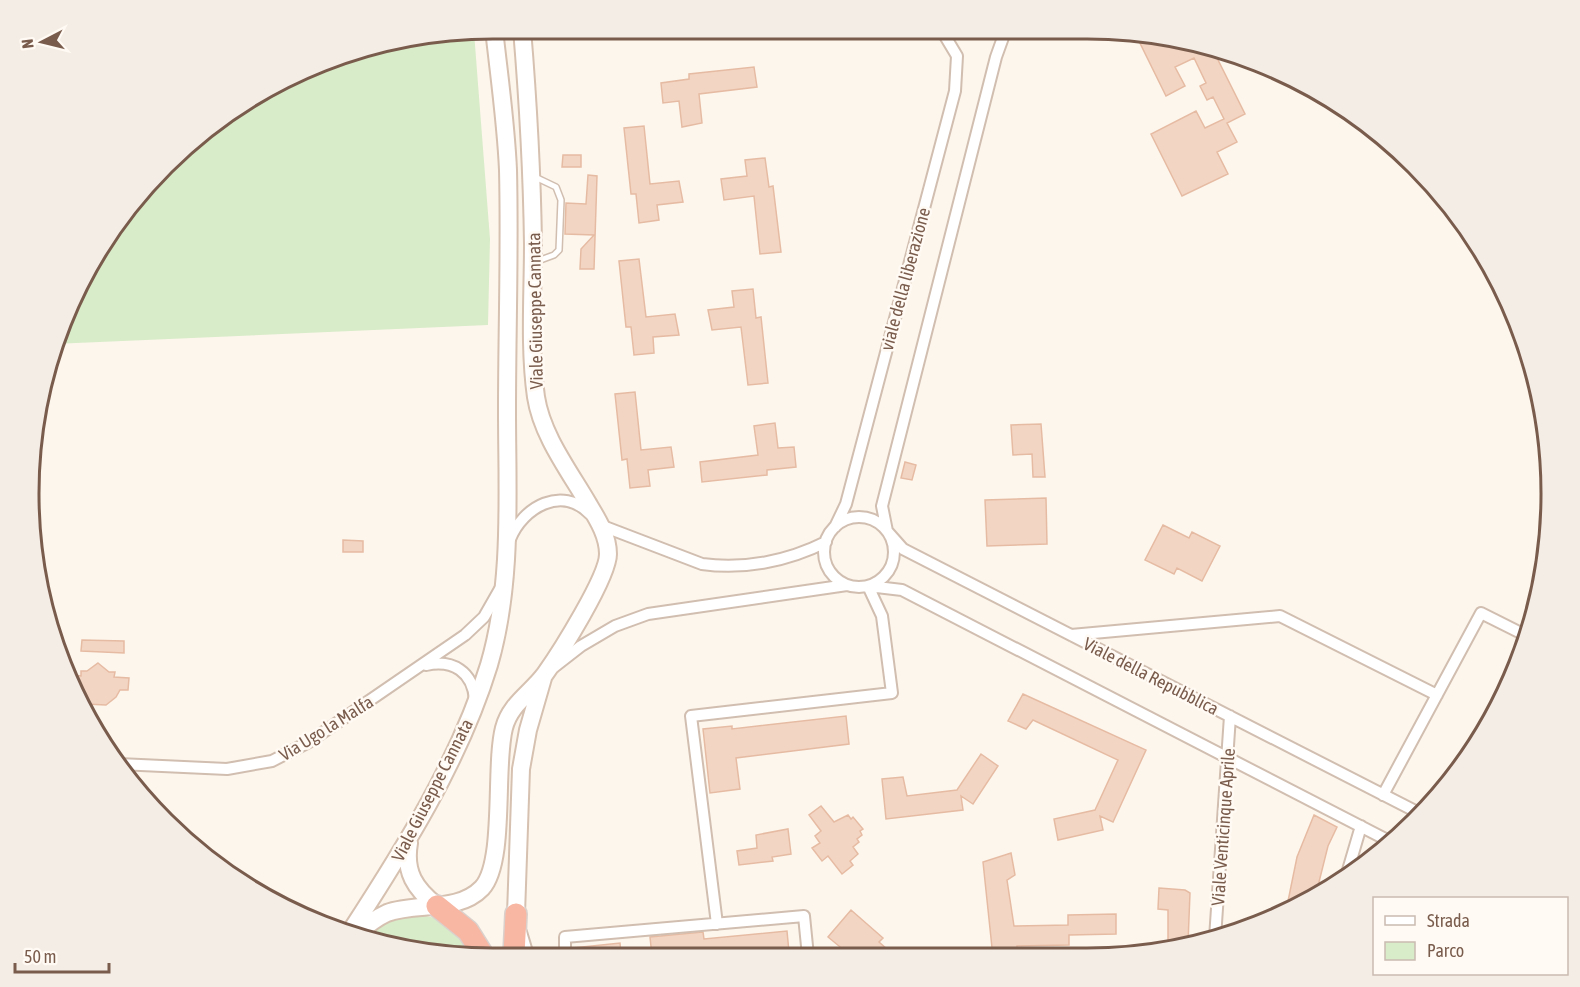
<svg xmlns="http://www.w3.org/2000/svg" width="1580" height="987" font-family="'Asap Condensed',sans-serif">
  <rect width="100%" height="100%" fill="#fdf6ec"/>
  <path fill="#d8ecc9" d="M474 32 490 239 488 325 53 344 125 210 235 107 344 53Z
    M415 914 446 920 476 955H433L368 937 386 922Z"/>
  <path fill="#f3d5c3" stroke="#e6bba3" stroke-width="1.5" d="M1142 32 1159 36 1164 46 1176 40 1213 50 1245 114 1227 123 1237 142 1217 152 1228 174 1182 196 1151 134 1196 111 1205 128 1224 119 1213 97 1207 100 1200 86 1206 83 1194 58 1175 67 1185 86 1166 96 1136 35Z
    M754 67 757 87 699 94 702 123 682 127 679 101 663 103 661 83 689 79V74Z
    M644 126 650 184 679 181 683 202 657 205 659 220 639 223 636 194H631L624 128Z
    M563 155H581V167H562Z
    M765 158 769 187 773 186 781 252 760 254 754 196 724 200 721 179 747 176 745 160Z
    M588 175 597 176 594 269H580L581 249 594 235 565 234 566 203 586 204Z
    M639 259 646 317 675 314 679 335 653 337 654 353 634 355 631 327H626L619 261Z
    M753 289 756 318 761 317 768 383 748 385 741 327 712 330 708 310 734 307 732 291Z
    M635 392 641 450 671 447 674 467 648 470 650 486 630 488 627 459 622 460 615 394Z
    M775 423 778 448 794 447 796 467 767 470V475L702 482 700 462 758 455 754 426Z
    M1041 424 1045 477H1033L1032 454 1013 455 1011 425Z
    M905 462 916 465 912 480 901 478Z
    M1046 498 1047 544 987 546 985 500Z
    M1163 525 1189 538 1192 532 1220 546 1202 581 1177 568 1174 574 1145 560Z
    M343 540 363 541V552H343Z
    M82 640 124 641V653L81 651Z
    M98 663 109 672H115L114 677 129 678 128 690H120L116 697 106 705 85 704 72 675 81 676V671H87Z
    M1023 694 1146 750 1113 822 1100 816 1103 830 1058 840 1054 819 1095 810 1118 760 1033 720 1026 729 1008 721Z
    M846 716 849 744 736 758 740 789 710 793 703 729 732 726V729Z
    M981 754 998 766 973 804 961 796 963 810 886 819 882 779 903 777 907 796 957 790Z
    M821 806 834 822 848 815 851 819 853 817 863 829 860 831 862 835 857 839 859 842 853 847 858 854 850 861 853 865 842 874 828 856 822 861 812 848 820 843 815 836 821 831 809 815Z
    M1314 815 1337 827 1328 846 1315 898 1286 911 1297 857Z
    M788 829 791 854 772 857 773 861 739 865 737 851 757 848 756 835Z
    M1011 853 1015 875 1007 880 1014 926 1068 925V915L1116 914V934L1069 935V945L1017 946V956L993 957 983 862Z
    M1159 888 1185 890 1190 893 1188 943 1168 947V910L1158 909Z
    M851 910 883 938 879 942 896 957 841 956 845 951 828 937Z
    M787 931 789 952 751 956H706V951L652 956 650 937 703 932 704 939Z
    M620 943 621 955H572L573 948Z"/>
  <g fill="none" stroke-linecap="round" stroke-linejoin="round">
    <defs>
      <path id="lane" d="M533 176 556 187 561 200 559 250 554 255 535 262"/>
      <path id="street" d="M1005 32 996 57 882 506 887 531 903 549 1421 814
        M824 552a35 35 0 1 1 70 0a35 35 0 1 1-70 0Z
        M600 525 702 564C744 570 788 561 826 542
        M835 527 846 504 955 91 957 56 942 31
        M510 539C523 507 562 485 590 514
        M868 586 902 590 1393 843
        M1071 635 1280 616 1437 695
        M426 665C453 659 473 672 475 700
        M554 667 581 646 615 626 648 614 847 585
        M119 764 227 769 272 761 309 742 465 635 484 617 500 589
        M1383 795 1481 613 1527 636
        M1346 877 1361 826
        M717 924 691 716 892 693 882 616 868 586
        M521 932 528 955
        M1215 938 1230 716
        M565 955V937L804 916 808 956"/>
      <path id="secondary" d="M409 843C404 872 415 889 437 906
        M516 914 521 769 528 730 543 678
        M350 932C404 849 460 760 489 665 513 583 507 494 507 411 507 330 510 250 508 170 506 123 499 75 494 29
        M357 934C366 926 376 918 387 913 417 902 458 913 482 888 506 862 494 766 504 728 510 704 531 693 545 674 560 653 608 577 608 554 608 536 598 520 589 505 570 472 542 436 536 397 529 348 533 294 533 244 532 172 528 101 522 29"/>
      <path id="highway" d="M437 906 468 931 483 955
        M514 955 516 914"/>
    </defs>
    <use href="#lane" stroke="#d1beb0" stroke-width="8"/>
    <use href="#street" stroke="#d1beb0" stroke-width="14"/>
    <use href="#secondary" stroke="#d6c0b0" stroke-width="20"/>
    <use href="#highway" stroke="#dad1cd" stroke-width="24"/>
    <use href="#lane" stroke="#fff" stroke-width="5"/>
    <use href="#street" stroke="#fff" stroke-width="10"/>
    <use href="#secondary" stroke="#fff" stroke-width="16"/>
    <use href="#highway" stroke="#f7b7a3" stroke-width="21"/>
  </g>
  <g text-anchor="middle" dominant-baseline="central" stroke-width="5" stroke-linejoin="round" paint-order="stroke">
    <g font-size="18" fill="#7a5c4d" stroke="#fffaf3">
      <text transform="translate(905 279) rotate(-75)">viale della liberazione</text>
      <text transform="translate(535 311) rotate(-91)">Viale Giuseppe Cannata</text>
      <text transform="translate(1151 676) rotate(27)">Viale della Repubblica</text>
      <text transform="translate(326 728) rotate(-32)">Via Ugo la Malfa</text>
      <text transform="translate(432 790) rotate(-63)">Viale Giuseppe Cannata</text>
      <text transform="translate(1223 827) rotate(-86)">Viale Venticinque Aprile</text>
    </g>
  </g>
  <path d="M0 0H1580V987H0ZM493 39H1087A454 454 0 0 1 1541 493V494A454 454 0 0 1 1087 948H493A454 454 0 0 1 39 494V493A454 454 0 0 1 493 39Z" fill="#f4ede6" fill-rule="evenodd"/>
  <path fill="none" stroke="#7a5c4d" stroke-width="3" d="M493 39H1087A454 454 0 0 1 1541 493V494A454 454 0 0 1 1087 948H493A454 454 0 0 1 39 494V493A454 454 0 0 1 493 39Z"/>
  <rect x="1373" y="897" width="195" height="78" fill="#fffaf3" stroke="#cabbb1" stroke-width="1.5"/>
  <rect x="1385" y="916" width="30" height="9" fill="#ffffff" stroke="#cabbb1" stroke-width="1.5"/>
  <text x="1427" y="927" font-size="18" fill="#7a5c4d">Strada</text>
  <rect x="1385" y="942" width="30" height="18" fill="#d8ecc9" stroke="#cabbb1" stroke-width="1.5"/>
  <text x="1427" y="957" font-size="18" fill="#7a5c4d">Parco</text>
  <g transform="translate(42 42) rotate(263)" stroke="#fffaf3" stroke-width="4.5" paint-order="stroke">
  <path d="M0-4.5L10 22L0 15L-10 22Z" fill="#7a5c4d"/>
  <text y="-9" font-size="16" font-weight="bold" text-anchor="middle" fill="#7a5c4d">N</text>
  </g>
  <path d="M15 963v9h94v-9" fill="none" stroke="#7a5c4d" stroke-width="3"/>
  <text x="24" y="963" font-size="18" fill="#7a5c4d" stroke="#fffaf3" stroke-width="4.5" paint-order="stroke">50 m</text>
</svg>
